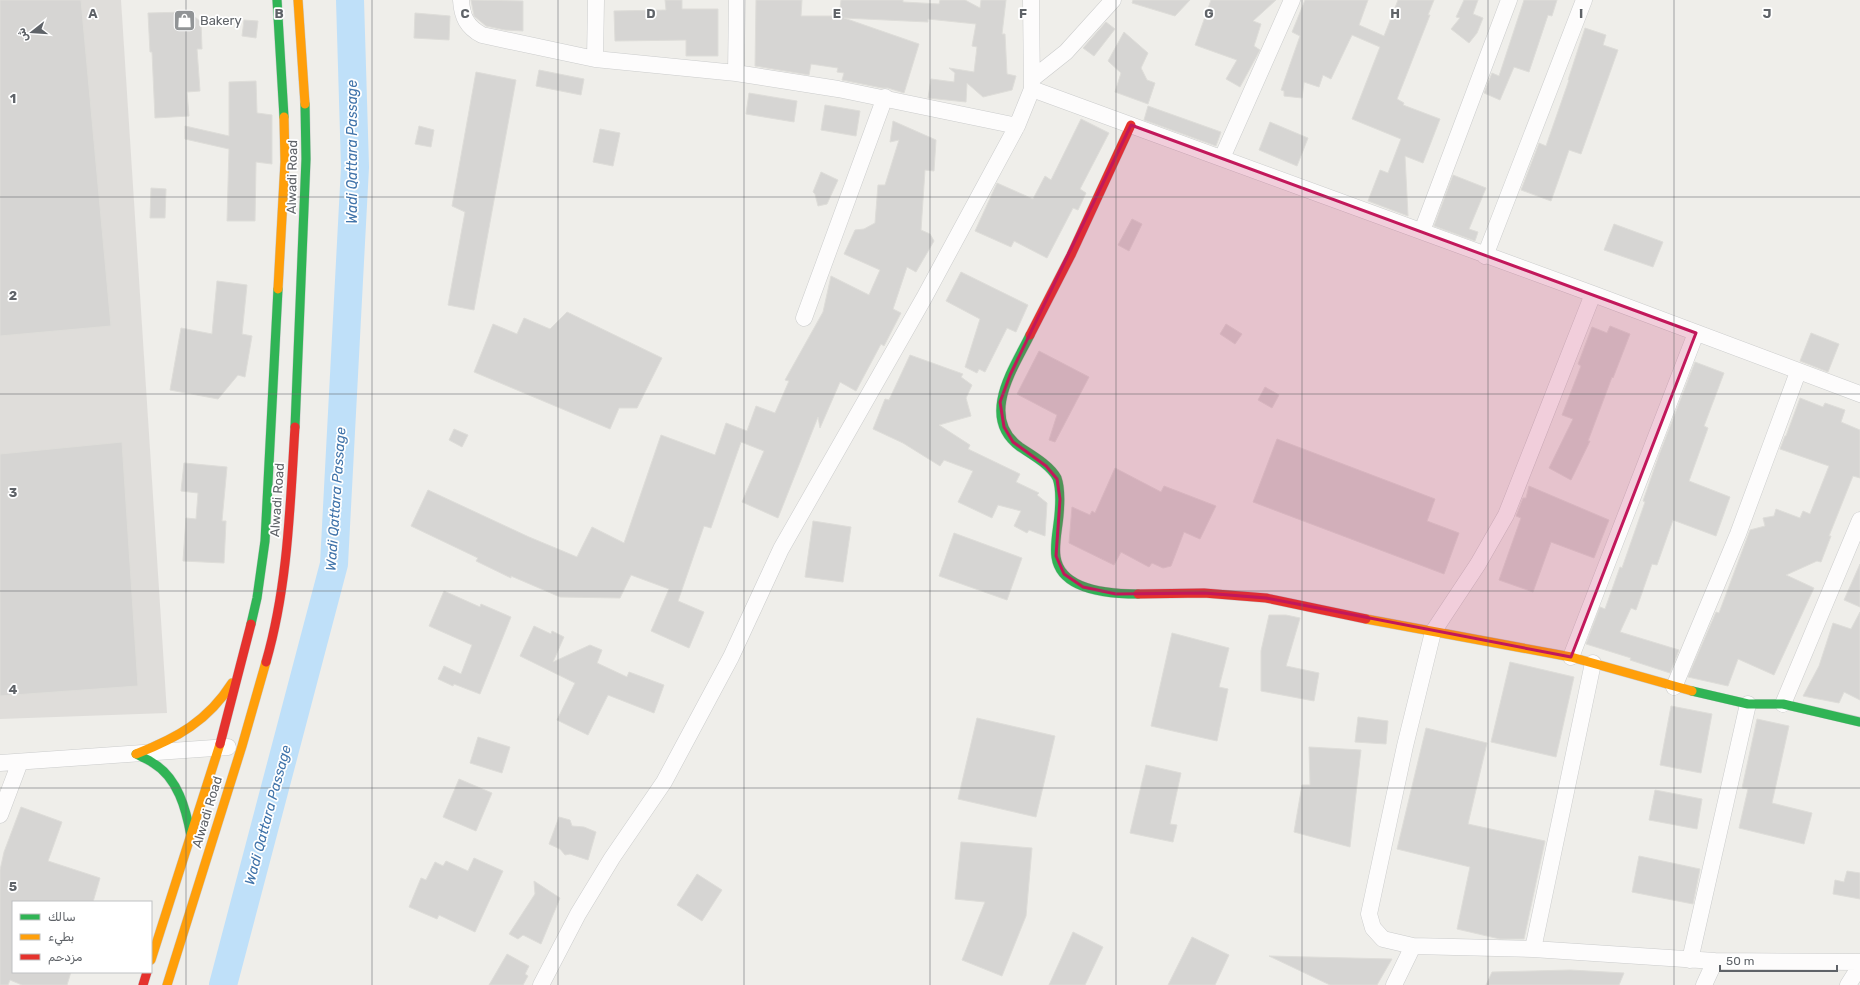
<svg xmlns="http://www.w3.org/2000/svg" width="1860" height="985" font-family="Rubik,'Noto Sans Arabic',sans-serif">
  <rect width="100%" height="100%" fill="#efeeea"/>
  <path fill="#dfddda" d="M0 0H121L167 713 0 719Z"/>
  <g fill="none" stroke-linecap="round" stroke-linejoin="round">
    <path stroke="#bfe0f9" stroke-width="28" d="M223 985 334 564 355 167 350 0"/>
  </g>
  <path fill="#d6d5d3" stroke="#deddd9" d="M0 0H81L111 326 0 336Z
    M471 0 523 1V31L505 30 486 26 474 16Z
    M665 0H682V9H718V56H686V40L615 41 614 11 666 10Z
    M756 0H802L801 16H839L841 0H903V2L939 4 940 0H965L980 8 981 0H1006L1002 34H1005L1007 74 1016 76 1012 90 983 97 967 83 966 102 928 98 931 79 954 82 955 73 949 68 974 72 977 47 972 46 976 24 928 19V22L844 18 919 44 904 93 888 88H882L842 80 844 73 837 72 838 68 811 64 809 75 755 66Z
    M1133 0H1190L1175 16 1132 3Z
    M1211 0H1276L1253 21 1261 24 1254 46 1260 50 1240 87 1226 79 1237 60 1195 45Z
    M1305 0H1368L1359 25 1384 36 1398 0H1434L1428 15H1430L1397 99 1404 103 1403 105 1440 119 1423 163 1405 156 1408 216 1368 201 1380 170 1388 173 1401 139 1352 119 1380 47 1352 35 1331 79 1323 75 1319 87 1304 82 1302 98 1284 96V91L1281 90 1300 36 1292 32Z
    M1464 0H1478L1473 14 1483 18 1477 33 1469 43 1451 29 1460 18 1456 17Z
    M1524 0H1557L1552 16 1548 15 1529 72 1514 67 1500 100 1484 93 1492 73 1499 76Z
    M189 12 201 22 202 49H197L200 91 187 92 189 116 155 118 152 52H150L148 13Z
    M415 13 450 16 449 40 414 38Z
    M244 20 258 21 256 38 242 36Z
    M1106 22 1115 29 1094 56 1083 48Z
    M1585 28 1606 35 1603 45 1618 50 1581 154 1569 150 1551 201 1521 190 1539 143 1546 146 1569 80H1568Z
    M1124 32 1148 53 1141 68 1147 80 1155 83 1148 104 1115 92 1121 73 1108 61Z
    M539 70 584 79 581 95 536 86Z
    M476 72 516 80 474 310 448 305 465 212 452 206Z
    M256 81 257 113 272 115V164L256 162 255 221H227L229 149 185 139V126L229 136V82Z
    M749 93 797 101 794 122 746 114Z
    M825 105 860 111 856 136 821 130Z
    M1148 106 1221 132 1216 146 1144 120Z
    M1081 119 1109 133 1080 189 1086 193 1078 210 1073 208 1047 258 1014 241 1011 247 975 231 997 183 1033 199 1045 176 1051 180Z
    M893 121 936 140 934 171 925 170 921 230 930 234 934 241 916 272 907 267 893 309 901 313 884 346 881 344 856 391 840 382 820 428 818 417 778 518 742 502 764 451 741 442 711 528 704 526 678 601 704 612 689 648 651 631 669 589 631 575 620 598 560 597 511 576V578L476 561 478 558 411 526 428 490 529 537 577 557 592 527 624 543 661 435 715 455 726 423 747 431 756 406 775 413 789 381 785 380 823 312 831 276 869 295 880 270 844 254 855 230 864 229 875 223 878 185H885L899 140 890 142Z
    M1270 122 1308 138 1297 166 1259 150Z
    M419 126 434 130 431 147 415 144Z
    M600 129 620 133 613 166 593 162Z
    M821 172 838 180 827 204 818 206 815 194 813 192Z
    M1453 175 1486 188 1469 229 1478 232 1475 241 1434 226Z
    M151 188 166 189 165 218H150Z
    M1132 219 1142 224 1129 251 1118 245Z
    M1614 224 1663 242 1653 267 1604 250Z
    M961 272 1028 305 1016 332 1007 328 985 372 979 369 977 373 965 367 980 319 946 301Z
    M217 281 247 285 242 334 252 336 245 377 238 375 218 399 170 390 181 328 212 334Z
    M567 312 662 358 637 408H619L610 429 474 372 493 324 517 334 524 318 550 329Z
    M1226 324 1242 334 1235 344 1220 334Z
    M1610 326 1630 334 1613 378 1612 377 1588 441H1590L1571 480 1549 468 1573 419 1562 415 1581 366 1578 364 1592 327 1607 333Z
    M1811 333 1839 344 1828 372 1800 361Z
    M1039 351 1089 377 1055 442 1049 440 1057 415 1017 394Z
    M910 355 963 374 961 377 972 385 966 398 971 416 939 425 970 445 968 449 1020 474 1016 482 1039 493 1037 495 1047 503 1045 536 1029 530 1027 533 1014 526 1021 511 998 505 992 518 958 502 973 471 944 460 940 466 903 443 873 429 885 399 889 400Z
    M1695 362 1724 373 1704 426 1708 428 1689 481 1730 497 1716 536 1673 520 1657 565 1652 564 1636 610 1631 608 1620 632 1679 650 1670 673 1630 660 1631 658 1586 644 1600 607 1605 609 1620 567 1622 568 1645 502 1643 501 1659 455Z
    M1265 387 1279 395 1272 408 1258 400Z
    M1800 398 1823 407 1825 403 1845 410 1841 422 1860 430V478L1853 476 1829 536H1831L1821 562 1817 561 1786 575 1814 588 1774 675 1738 659 1728 686 1688 677 1716 612 1719 613 1750 530 1765 526 1763 518 1774 516 1776 509 1800 518 1803 511 1810 514 1829 466 1780 449 1785 436H1786Z
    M454 429 468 435 462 447 449 440Z
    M1277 439 1435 499 1427 521 1459 533 1444 574 1253 502Z
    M122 442 138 686 0 696V454Z
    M184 463 227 467 222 521H226L224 563 183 561 186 518 196 519 198 493 181 491Z
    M1115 468 1161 492 1164 486 1216 506 1200 539 1184 532 1171 566 1163 568 1152 563 1149 567 1121 552 1114 565 1069 543 1072 507 1090 515 1092 511 1095 513Z
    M1529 486 1609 520 1594 558 1551 542 1533 592 1499 580 1521 518 1516 516 1523 498H1526Z
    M813 521 851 527 843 582 805 577Z
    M954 533 1022 558 1007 600 939 576Z
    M1860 564V607L1844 600Z
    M444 591 480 607 481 604 511 617 480 694 454 684 453 686 438 679 444 666 461 674 472 645 429 626Z
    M1860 612V700L1844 692 1839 703 1803 696 1819 666 1833 623 1851 629Z
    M1269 615H1286L1300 618 1286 666 1319 673 1314 701 1261 691V651Z
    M534 626 551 634 552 631 564 637 553 662 590 645 602 650 597 663 627 677 629 672 664 685 654 713 608 695 588 735 557 720 575 683 520 656Z
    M1172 633 1229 648 1219 687 1228 689 1217 741 1151 726Z
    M1510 662 1574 677 1556 757 1491 742Z
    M1671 706 1712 714 1701 773 1660 765Z
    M1358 717 1388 721 1386 744 1355 742Z
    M977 718 1055 736 1036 817 958 799Z
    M1757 719 1789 726 1772 803 1812 813 1804 844 1739 828 1748 789 1742 788Z
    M1426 728 1487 743 1468 824 1545 841 1524 939H1500L1457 929 1470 867 1397 849Z
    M478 737 510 747 502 773 470 763Z
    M1309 747 1361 750 1350 847 1294 832 1302 785H1310Z
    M1146 765 1181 773 1170 824 1177 825 1173 842 1130 833Z
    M459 779 492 793 476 831 443 817Z
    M1655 790 1702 799 1697 829 1649 820Z
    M21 807 62 822 48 861 100 878 93 902H13V972H71L67 985H22L10 980 8 985H0V870L4 852Z
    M559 817 570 820 572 826 584 827 596 832 588 860 570 854 565 855 560 849 549 844Z
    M961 842 1032 848 1026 916 1002 976 962 960 985 902 955 899Z
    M1639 856 1700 869 1693 904 1632 892Z
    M474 858 503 871 475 932 439 915 437 919 409 907 421 878 426 880 435 862 443 866 446 861 468 871Z
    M1847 871 1860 873V899L1833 894 1835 880 1844 882Z
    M697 874 722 890 702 921 677 905Z
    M534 881 560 898 541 944 523 935 518 939 509 934 535 894Z
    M1073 932 1103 947 1085 985H1049Z
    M1192 937 1229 955 1215 985H1168Z
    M507 954 529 966 525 974 528 976 523 985H489Z
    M1269 956 1392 959 1377 985H1330Z
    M1570 970 1624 973 1619 985H1486L1492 972Z"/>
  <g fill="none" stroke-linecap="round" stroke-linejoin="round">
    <defs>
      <path id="street" d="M461 0C462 17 467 27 482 35L595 59 736 73 838 89 1017 126
        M1031 0 1032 89 1593 294 1860 394
        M595 59 596 0
        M736 73 737 0
        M1032 79 1066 52 1113 0
        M1222 158 1292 0
        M1422 231 1509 0
        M1485 256 1584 0
        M1593 294 1506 515 1478 564 1433 632 1405 746 1369 914 1373 928 1383 939 1413 946 1533 949 1715 961 1860 962
        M804 318 885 97
        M1571 657 1696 333
        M1674 687 1738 534 1798 372
        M1783 704 1860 520
        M0 763 228 747
        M0 815 20 762
        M1533 949 1593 663
        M1690 960 1748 704
        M541 985 578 914 612 858 664 782 731 657 781 549 924 298 1017 126 1032 89
        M1394 985 1413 946
        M1704 985 1715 961
        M1848 985 1860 966"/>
      <path id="fast" d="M277 0 284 117
        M1030 335C1014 368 979 417 1020 447 1032 455 1050 465 1057 478 1061 489 1060 504 1059 515 1058 528 1054 544 1056 557 1061 591 1111 594 1138 594
        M295 427 306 159 305 104
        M251 624 257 598 265 541 278 289
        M1692 691 1748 704H1783L1860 722
        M136 754C141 757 148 759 153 763 178 778 186 809 191 836"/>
      <path id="slow" d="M298 0 305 104
        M278 289 285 162 284 117
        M1366 619 1571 657 1692 691
        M136 754C177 738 208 721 232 683
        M151 960 220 744
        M167 985 242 746 266 662"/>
      <path id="jam" d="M1030 335 1071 255 1131 125
        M1138 594 1204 593 1266 598 1366 619
        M266 662C288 586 290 506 295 427
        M220 744 251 624
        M143 985 147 972"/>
    </defs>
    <use href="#street" stroke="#cbcccc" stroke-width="17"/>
    <use href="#fast" stroke="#cacacb" stroke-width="10"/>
    <use href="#slow" stroke="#cacacb" stroke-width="10"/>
    <use href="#jam" stroke="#cacacb" stroke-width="10"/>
    <use href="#street" stroke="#fdfcfc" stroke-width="16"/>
    <use href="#fast" stroke="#30b455" stroke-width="9"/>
    <use href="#slow" stroke="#ff9f0a" stroke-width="9"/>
    <use href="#jam" stroke="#e5322d" stroke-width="9"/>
  </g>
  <path fill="#c2185b" fill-opacity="0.2" stroke="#c2185b" stroke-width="3" stroke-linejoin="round" d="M1131 125 1696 333 1571 657 1266 598 1204 593 1116 594 1083 587 1064 574 1056 556 1060 499 1057 479 1046 466 1013 442 1004 427 1000 402 1010 375Z"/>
  <path fill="none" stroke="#5f6368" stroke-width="1" stroke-opacity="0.55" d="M186 0V985M372 0V985M558 0V985M744 0V985M930 0V985M1116 0V985M1302 0V985M1488 0V985M1674 0V985M0 197H1860M0 394H1860M0 591H1860M0 788H1860"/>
  <defs>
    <symbol id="shop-square" viewBox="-11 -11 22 22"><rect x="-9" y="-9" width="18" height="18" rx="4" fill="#919496" stroke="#fff"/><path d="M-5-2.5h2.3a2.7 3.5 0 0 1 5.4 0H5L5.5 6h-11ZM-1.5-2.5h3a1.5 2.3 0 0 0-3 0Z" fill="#fff"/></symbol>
  </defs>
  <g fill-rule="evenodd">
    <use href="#shop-square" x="172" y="8" width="25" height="25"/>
  </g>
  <g text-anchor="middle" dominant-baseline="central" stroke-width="3.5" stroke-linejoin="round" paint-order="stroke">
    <g font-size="13" fill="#5f6368" stroke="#fff" text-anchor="start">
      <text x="200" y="20">Bakery</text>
    </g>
    <g font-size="13" fill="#5f6368" stroke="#fff">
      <text transform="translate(292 177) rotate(-89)">Alwadi Road</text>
      <text transform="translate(277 500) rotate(-86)">Alwadi Road</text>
      <text transform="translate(207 812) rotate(-73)">Alwadi Road</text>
    </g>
    <g font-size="14" font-style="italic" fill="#4174aa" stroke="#fff">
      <text transform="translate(352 152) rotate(-90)">Wadi Qattara Passage</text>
      <text transform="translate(336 499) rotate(-86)">Wadi Qattara Passage</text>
      <text transform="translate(268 815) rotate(-75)">Wadi Qattara Passage</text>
    </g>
  </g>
  <g font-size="13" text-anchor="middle" font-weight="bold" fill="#5f6368" stroke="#fff" stroke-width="3.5" stroke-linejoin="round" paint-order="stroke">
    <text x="93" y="18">A</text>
    <text x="279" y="18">B</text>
    <text x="465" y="18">C</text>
    <text x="651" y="18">D</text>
    <text x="837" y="18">E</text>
    <text x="1023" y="18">F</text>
    <text x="1209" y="18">G</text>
    <text x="1395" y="18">H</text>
    <text x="1581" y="18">I</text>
    <text x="1767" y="18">J</text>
    <text x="13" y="103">1</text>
    <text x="13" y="300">2</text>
    <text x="13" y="497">3</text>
    <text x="13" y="694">4</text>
    <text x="13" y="891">5</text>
  </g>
  <rect x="12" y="901" width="140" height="72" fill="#ffffff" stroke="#bfc1c3"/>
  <rect x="20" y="914" width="20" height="6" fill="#30b455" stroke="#bfc1c3"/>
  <text x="48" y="921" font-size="12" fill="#5f6368">سالك</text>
  <rect x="20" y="934" width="20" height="6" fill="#ff9f0a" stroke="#bfc1c3"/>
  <text x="48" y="941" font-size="12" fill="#5f6368">بطيء</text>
  <rect x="20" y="954" width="20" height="6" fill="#e5322d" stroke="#bfc1c3"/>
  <text x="48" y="961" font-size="12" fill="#5f6368">مزدحم</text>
  <g transform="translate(32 32) rotate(253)" stroke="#ffffff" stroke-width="3" paint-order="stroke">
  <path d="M0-3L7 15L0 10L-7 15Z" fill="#5f6368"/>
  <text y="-6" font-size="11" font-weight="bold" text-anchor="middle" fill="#5f6368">ش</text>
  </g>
  <path d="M1720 965v6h117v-6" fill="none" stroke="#5f6368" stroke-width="2"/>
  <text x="1726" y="965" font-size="12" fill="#5f6368" stroke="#ffffff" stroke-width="3" paint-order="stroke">50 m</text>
</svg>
